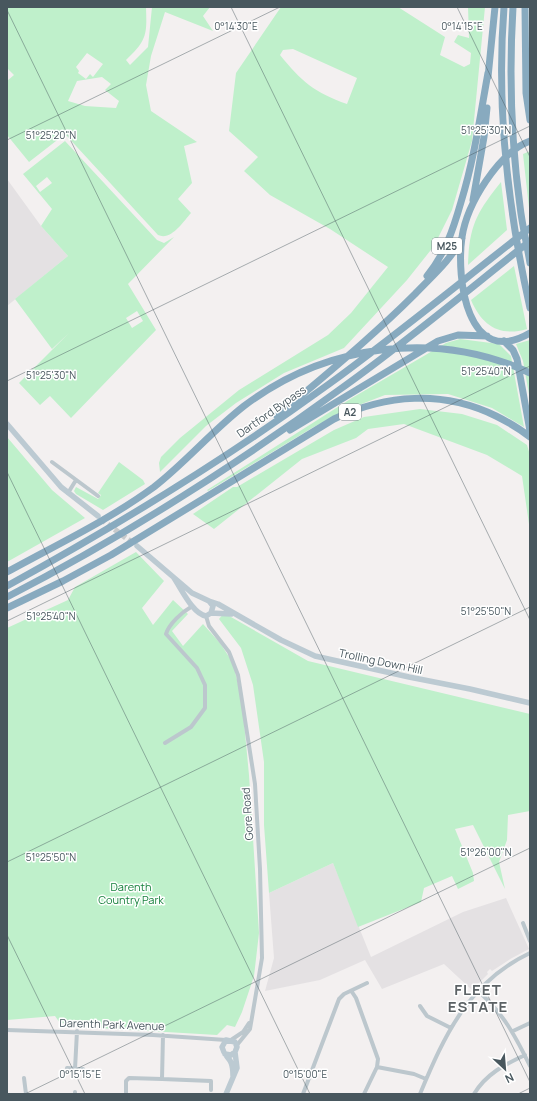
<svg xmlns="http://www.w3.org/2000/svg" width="537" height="1101" font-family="Manrope,sans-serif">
  <rect width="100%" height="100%" fill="#f3f0f0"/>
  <path fill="#e4e1e3" d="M7 179 41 226 68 256 7 306Z
    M333 863 371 957 463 912 506 898 529 949 512 958 492 971 490 969 487 972 488 974 472 990 444 964 382 989 365 960 320 980 265 991 274 958 269 893Z"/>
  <path fill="#bff0cb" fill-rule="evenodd" d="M7 7H146C147 35 147 40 126 60L130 65 148 47 152 7H210L203 16 213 31 165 12 151 56 146 85 151 111 197 142 184 146 192 183 178 199 191 213C183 222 171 241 158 235L65 134 29 162 7 135V81L14 75 7 68ZM87 53 103 64 93 77 90 74 86 79 78 73 79 71 76 67ZM102 77 111 84 105 90 119 101 116 108 85 106 68 101 77 81Z
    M281 7H398L445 37 440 55 464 67 470 64 471 53 454 42 458 35 469 38 468 7H485L472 141 452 210 434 246 407 280 344 348 284 373 236 403 206 426 160 472 159 463 161 457 180 438 239 390 328 335 351 313 388 267 330 229 270 195 244 171 258 157 229 131 236 73ZM293 49 357 78 347 104C315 93 301 81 280 55L283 50Z
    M65 141 157 240 164 243 174 237 128 284 156 330 71 418 50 396 40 405 19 383 69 333 52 349 15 299 68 256 41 226 52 209 23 174ZM47 177 52 183 40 192 36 186ZM137 311 143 321 132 328 126 318Z
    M530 151V217L523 154Z
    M501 182 507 230 468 265C469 226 477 212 501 182Z
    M514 266 527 329C500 337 482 326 471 300Z
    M460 339 499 344 511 356 524 427 492 408 448 394 385 395 346 410 312 428 208 491 207 490 352 398 446 343Z
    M530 340V400L523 361 516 344Z
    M420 409 462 414 497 425 527 445 530 455V531L522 476 487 455 404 424 368 429 356 438 302 459 214 529 193 514 233 487H237L334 430 364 417Z
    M7 437 52 490 85 518 7 562Z
    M119 462 143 480 145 484 103 510 76 494 74 491 76 487 98 499 101 495 98 493Z
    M136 552 164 581 142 608 153 625 173 600 188 614 172 631 183 646 203 624 220 643 233 663 242 701 249 775 259 933 254 976 242 1012 235 1027 227 1025 217 1035 98 1028V1024L60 1023 55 1016 7 1020V628L68 600 75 587Z
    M224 613 308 661 530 714V811L508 815 507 840 499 862 505 889 473 825 455 829 473 873 474 881 458 889 452 876 424 888 421 902 358 927 333 863 269 893 264 825V762L253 685 241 648 219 619Z"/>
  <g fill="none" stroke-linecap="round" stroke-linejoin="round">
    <path stroke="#c8cacc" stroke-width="5.5" stroke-dasharray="5.5 3" stroke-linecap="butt" d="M101 519 134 544"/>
    <path stroke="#bcc7cd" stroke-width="4" d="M52 462 98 496
      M68 493 76 480
      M206 616 209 626 229 652 238 675 255 784 260 869 262 958 250 1029 237 1045
      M165 743 191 727 205 708V685L197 668 166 634C169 624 182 612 191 607
      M523 923 530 941
      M477 990C503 1013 515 1035 530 1066
      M352 992 356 998 378 1059 377 1067 414 1074 426 1079
      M420 1006 427 1016 451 1028
      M7 1030 153 1035 226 1040
      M513 1031 530 1023
      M231 1040 243 1032 249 1023
      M67 1068 83 1069
      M75 1069 77 1031
      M24 1078 26 1094
      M162 1079 211 1081V1090
      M75 1094V1092
      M126 1094V1081L129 1078 162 1079 163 1035
      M303 1094 339 999 344 994 367 983
      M364 1094 377 1067
      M420 1094C445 1034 469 982 530 953
      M474 1094C486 1074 504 1065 525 1055"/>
    <path stroke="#bccad2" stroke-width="5.5" d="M7 424 61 487 98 516
      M137 546 192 593 209 601 213 606 211 613 206 616C193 614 182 590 174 578
      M209 601 218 604 281 640 315 656 409 677 470 689 530 703
      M211 613 231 614
      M225 1054 231 1055 235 1052 237 1047 235 1042 226 1040 222 1047C225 1060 233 1055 233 1076
      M226 1094 237 1068 235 1052"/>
    <path stroke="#88aabf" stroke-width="7" d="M504 7C496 108 508 210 530 308
      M513 7C509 73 511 140 520 206 522 225 527 244 530 263
      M525 7 526 93 530 120
      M529 52 530 65
      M488 77 495 7
      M530 141C498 153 467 204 462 237 456 278 467 370 530 333
      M473 200 484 137 487 108
      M427 276C445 254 453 230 461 202 474 160 480 117 488 73
      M504 341 513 350 517 359 530 431
      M277 416C324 376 371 338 415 294 432 276 451 260 462 238
      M290 430 438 341 458 335 487 336
      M7 572C56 545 109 520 154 487 186 462 212 431 244 406 326 344 436 329 530 373
      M7 586C118 525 226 459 329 384 398 334 463 280 530 228
      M7 597C123 537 233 467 339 390 405 343 467 291 530 241
      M7 608 63 581 111 555 334 419C386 394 443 390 496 416 508 422 520 429 530 437"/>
  </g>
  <path fill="none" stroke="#48575e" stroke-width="1" stroke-opacity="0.45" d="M231 7 530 620M457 7 530 157M7 10 530 1082M7 140 280 7M7 381 530 126M7 472 310 1094M7 621 530 366M7 862 530 607M7 935 85 1094M25 1094 530 848M518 1094 530 1088"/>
  <g text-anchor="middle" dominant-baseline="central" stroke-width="3" stroke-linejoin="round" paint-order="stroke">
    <g fill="#fff" stroke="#7f898e" stroke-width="1">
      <rect x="432" y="238" width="30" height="16" rx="3"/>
      <rect x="339" y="404" width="22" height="16" rx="3"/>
    </g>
    <g font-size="10" font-weight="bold" fill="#48575e">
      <text x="447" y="246">M25</text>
      <text x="350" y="412">A2</text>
    </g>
    <g font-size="11" fill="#48575e" stroke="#fff">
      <text transform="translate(271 411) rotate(-35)">Dartford Bypass</text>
      <text transform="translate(381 661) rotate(12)">Trolling Down Hill</text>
      <text transform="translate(247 814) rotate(-94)">Gore Road</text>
      <text transform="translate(112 1024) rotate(2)">Darenth Park Avenue</text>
    </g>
    <g font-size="11" fill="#17813d" stroke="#fff">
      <text x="131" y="886">Darenth<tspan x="131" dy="13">Country Park</tspan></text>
    </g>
    <g font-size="15" font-weight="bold" letter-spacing="1" fill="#5c6265" stroke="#fff">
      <text x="478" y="989">FLEET<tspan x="478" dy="17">ESTATE</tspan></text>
    </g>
  </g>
  <g font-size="10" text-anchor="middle" fill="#48575e" stroke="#fff" stroke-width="3" stroke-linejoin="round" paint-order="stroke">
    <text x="236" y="30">0°14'30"E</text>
    <text x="462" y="30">0°14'15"E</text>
    <text x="486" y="134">51°25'30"N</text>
    <text x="51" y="139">51°25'20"N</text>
    <text x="486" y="375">51°25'40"N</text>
    <text x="51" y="379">51°25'30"N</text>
    <text x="486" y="615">51°25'50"N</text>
    <text x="51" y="620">51°25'40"N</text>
    <text x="486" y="856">51°26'00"N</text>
    <text x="51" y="861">51°25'50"N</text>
    <text x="80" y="1078">0°15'15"E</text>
    <text x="305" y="1078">0°15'00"E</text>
  </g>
  <rect width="537" height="1101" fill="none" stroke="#48575e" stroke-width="16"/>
  <g transform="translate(505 1069) rotate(154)" stroke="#ffffff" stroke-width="3" paint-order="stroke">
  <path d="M0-3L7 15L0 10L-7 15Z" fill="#48575e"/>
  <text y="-6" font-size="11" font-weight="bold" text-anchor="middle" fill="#48575e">N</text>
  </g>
</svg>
